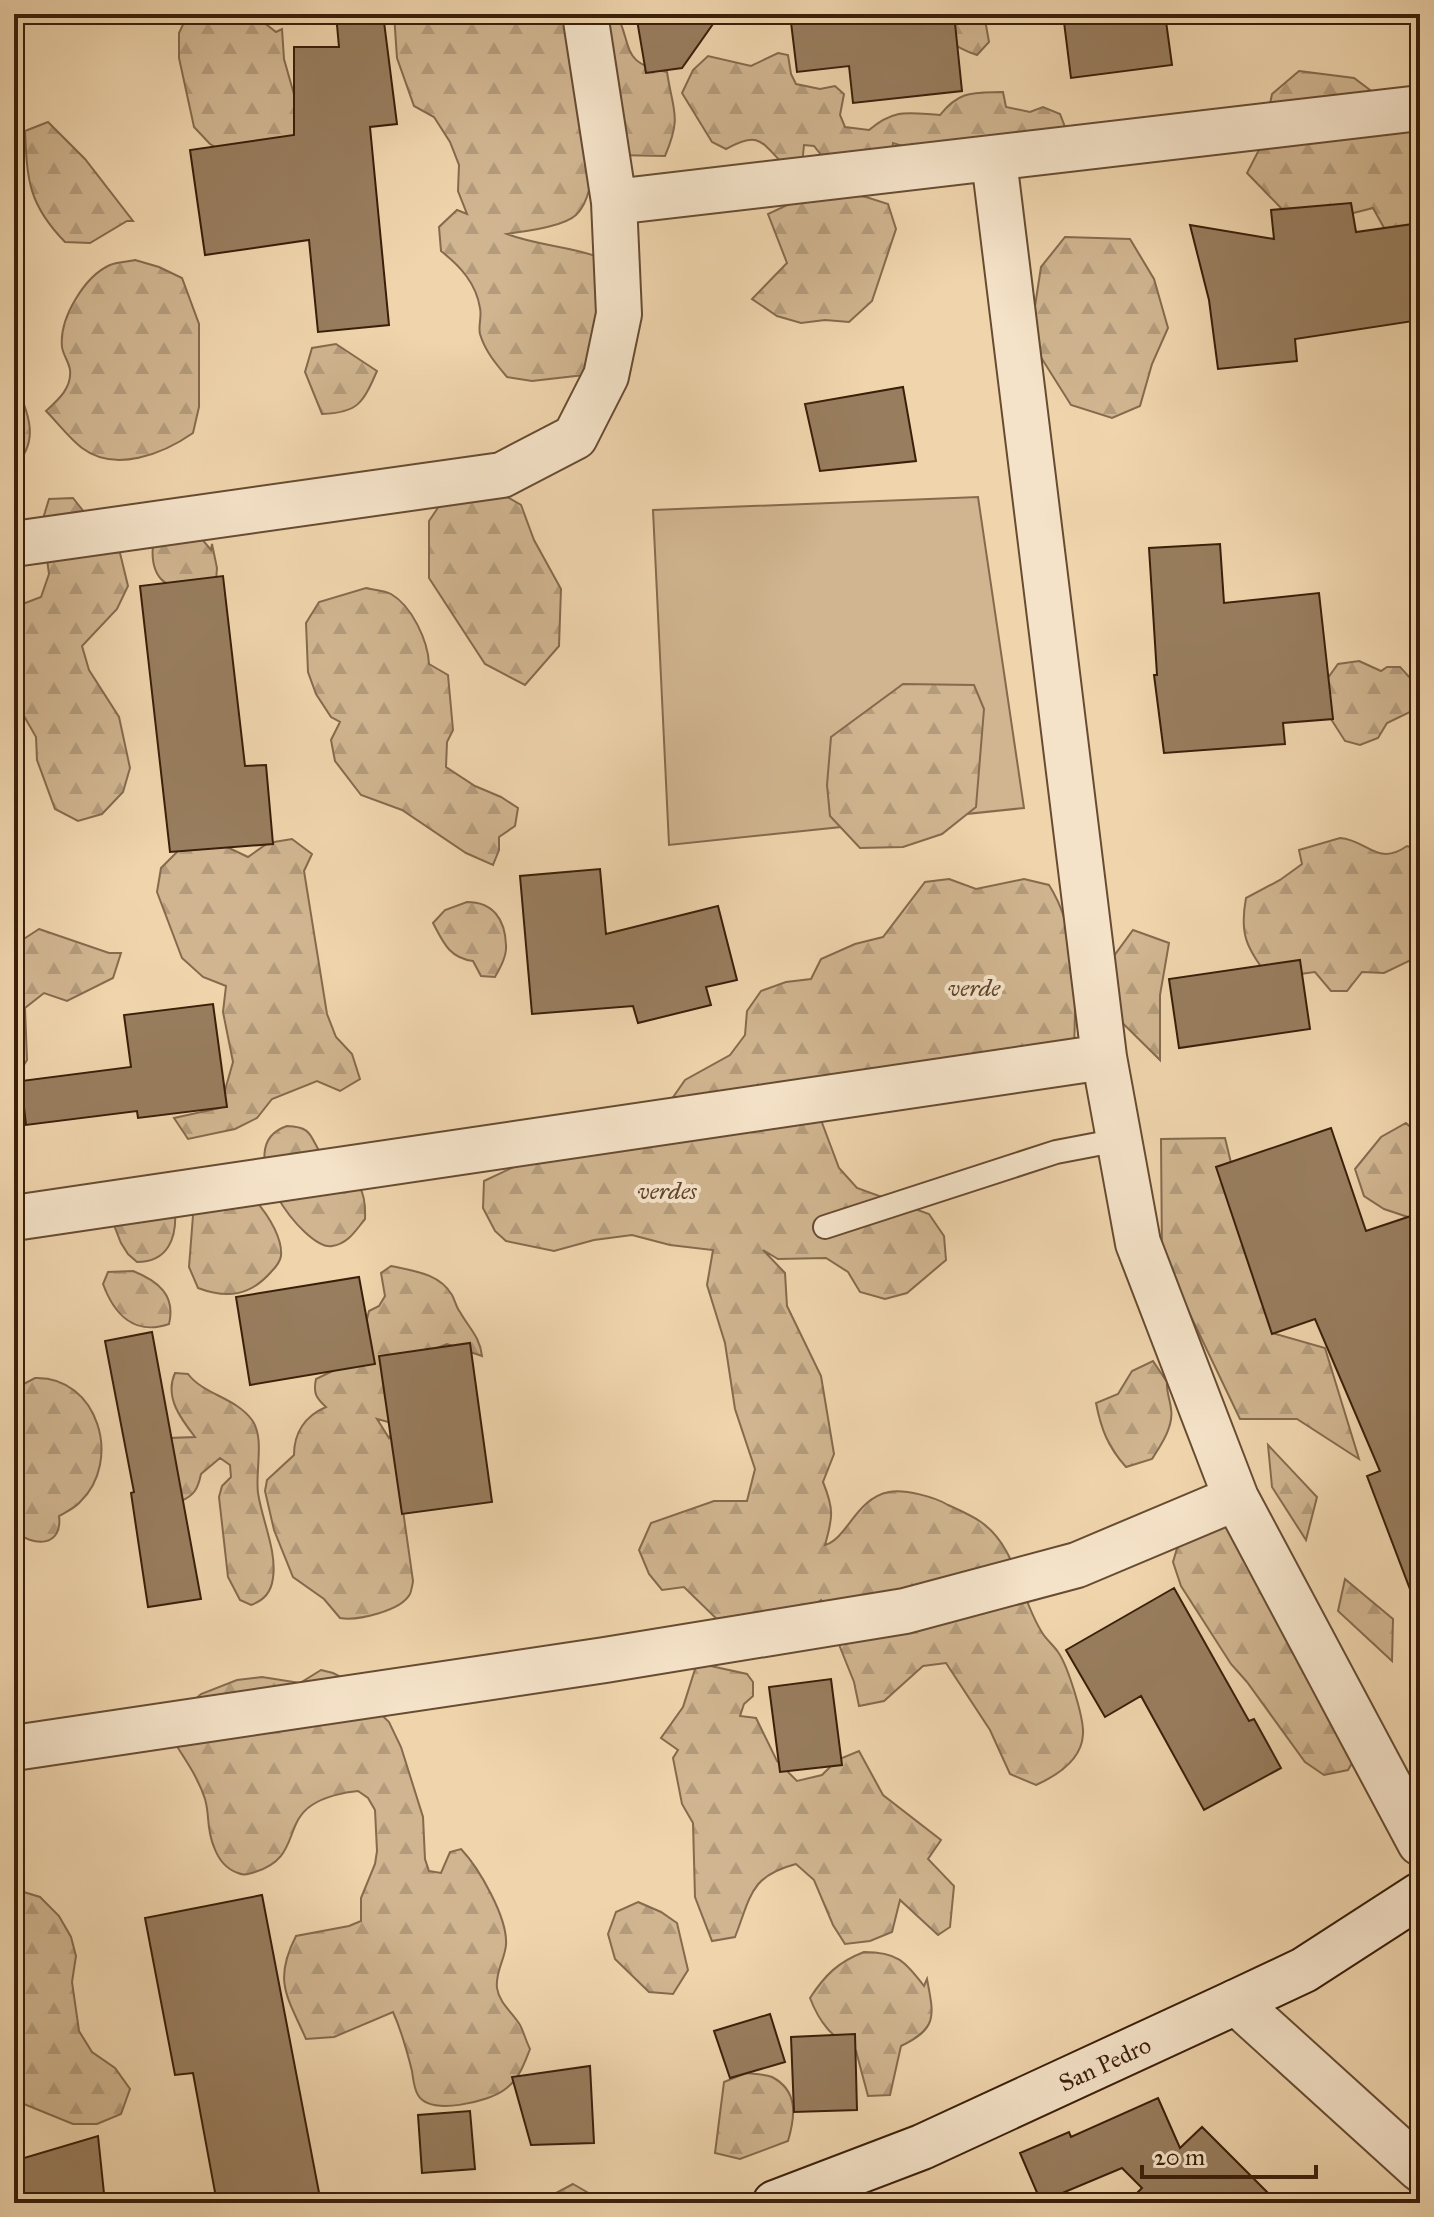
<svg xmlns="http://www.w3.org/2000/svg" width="1434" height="2217" font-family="'IM FELL Great Primer',serif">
  <defs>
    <pattern id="forest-firs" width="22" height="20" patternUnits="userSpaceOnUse" patternTransform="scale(2)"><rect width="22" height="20" fill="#d0b590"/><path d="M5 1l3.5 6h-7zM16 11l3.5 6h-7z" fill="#b39b7b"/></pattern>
  </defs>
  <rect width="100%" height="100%" fill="#efd4ac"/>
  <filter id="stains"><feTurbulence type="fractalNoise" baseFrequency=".0025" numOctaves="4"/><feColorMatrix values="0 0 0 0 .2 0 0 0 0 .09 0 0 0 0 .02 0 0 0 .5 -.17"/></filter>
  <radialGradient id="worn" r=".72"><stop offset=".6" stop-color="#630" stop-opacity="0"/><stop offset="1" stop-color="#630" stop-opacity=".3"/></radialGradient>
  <path fill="#d0b590" stroke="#856a4d" stroke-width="2" d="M978 497 1024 808 669 845 653 510Z"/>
  <path fill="url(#forest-firs)" stroke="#856a4d" stroke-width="2" d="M188 14H253L276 32 282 29 284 59 305 133 233 157 210 144 194 127 179 58V33Z
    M394 14H617C633 49 621 63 667 72 673 112 682 116 665 156L615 155 595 167C591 181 588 204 576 215 563 227 525 231 507 234 538 246 571 246 601 258L612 283 584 375 532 381 507 377C496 364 485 351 480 334 478 326 482 317 480 308 476 283 460 266 441 251L439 227 457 210 467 214 458 191 459 165 450 142 434 117 414 106 397 58Z
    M937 14H984L989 42 977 55C950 46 947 40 937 14Z
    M778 53 788 55 791 74 796 84 820 89 835 86 844 94 840 115 845 127 869 130C895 108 908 113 940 115 960 90 973 93 1003 92L1006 107 1030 112 1043 107 1060 114 1065 127 909 148 893 143 891 164 863 152 852 151 842 163 826 161 814 146 804 145 802 165 782 163C760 139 757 132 726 149L712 142 682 93 693 70 708 56 751 66Z
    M1299 71 1354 78 1386 102 1420 119V273L1398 253 1373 208 1330 219 1282 209 1247 173 1262 144 1272 94Z
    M48 122 85 159 133 221H127L90 243 65 242C29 205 27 181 25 131Z
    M834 192 866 197 888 204 896 229 872 301 849 322 825 320 801 323 777 316 752 299 787 263 768 214 798 200Z
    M1065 237 1130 239 1154 279 1168 328 1152 364 1140 406 1112 418 1071 405 1037 351 1035 306 1041 267Z
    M135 260 159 267 182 278 199 324V407L193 433C163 454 115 473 82 448 69 438 58 423 46 411 58 400 72 388 70 370 69 362 63 355 62 347 59 318 85 276 110 265 117 262 127 262 135 260Z
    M336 344 377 371C363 403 358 413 322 414L305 372 312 348Z
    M14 381C27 410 42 441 14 466Z
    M458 478 494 489 521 505 534 540 561 589 559 646 525 685 485 664 429 578V521Z
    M73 498 88 517 110 530 120 553 128 586 117 609 82 646 89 670 119 717 130 768 123 792 102 814 78 821 55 809 37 760 36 737 24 716 14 713V604L20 605 41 597 49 574 42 522 49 499Z
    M155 531H195L211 550 212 544 217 568 215 595C169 591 144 584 155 531Z
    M366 588C373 590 384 590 391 594 412 606 428 641 429 664L448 675 453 730 447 742 446 767 475 786 501 797 518 808 515 826 499 837V850L493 865 466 853 402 810 361 795 335 761 331 740 340 722 331 717 316 694 308 672 306 623 319 602Z
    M1359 661 1381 671 1387 667H1400L1412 680 1417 699 1410 712 1387 723 1378 738 1360 745 1345 741 1322 705V686L1338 664Z
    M903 684 974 685 984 709 976 807 942 834 903 847 860 848 830 816 827 785 831 737Z
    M1340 838C1368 840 1377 867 1407 846L1420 850V958L1417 957 1384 973 1362 972 1347 991H1331L1315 972 1269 978C1247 947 1239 936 1246 898L1280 880 1302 864 1299 850Z
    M292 839 312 854 304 871 327 1014 336 1037 352 1054 360 1079 340 1091 317 1081 272 1099 257 1118 235 1129 188 1139 174 1118 220 1108 233 1062 223 1012 226 986 203 977 182 958 157 892 161 868 178 851 225 846 248 857 268 843Z
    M949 879 976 889 1024 879 1049 885C1079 932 1076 994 1074 1048L821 1120 839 1168 857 1188 929 1214 944 1236 946 1260 907 1293 885 1299 860 1292 848 1272 826 1258 778 1259 763 1250 785 1273 787 1306 821 1376 834 1454 823 1482C834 1509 833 1517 825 1545 847 1539 856 1498 889 1492 905 1489 935 1497 948 1505 959 1510 971 1515 981 1522 1018 1548 1019 1598 1043 1634 1047 1640 1054 1646 1058 1652 1068 1666 1084 1718 1083 1734 1082 1760 1056 1776 1036 1785L1010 1774 990 1730 946 1663 923 1666 884 1701 859 1706 854 1682 821 1600 791 1623 727 1629 684 1587 662 1590 649 1574 639 1550 651 1523 714 1501H747L755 1469 735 1409 725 1343 707 1285 713 1250 670 1245 632 1235 594 1240 554 1251 506 1241 495 1231 483 1208 484 1181 518 1165 644 1139 685 1080 730 1055 745 1035 747 1011 761 991 786 982 811 979 821 959 855 944 883 937 925 882Z
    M467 902C493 902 505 919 506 945 507 956 500 968 495 977L481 976 473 961C449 958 443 942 433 923L445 910Z
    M39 929 109 953H121L113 978 67 1001 44 993 25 1008 27 1060 14 1081 16 944Z
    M1133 930 1169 943 1160 995V1060L1089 990Z
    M1406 1123 1420 1136V1221L1384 1209 1364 1196 1355 1169 1381 1137Z
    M287 1126C314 1127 309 1137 322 1155 343 1183 367 1170 365 1219 356 1230 348 1244 332 1246 305 1251 226 1146 287 1126Z
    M1225 1138 1272 1333 1325 1348 1359 1459 1297 1419H1240L1162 1256 1161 1139Z
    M204 1168C235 1169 284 1224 281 1256 280 1262 275 1268 271 1272 250 1296 227 1299 198 1288L189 1267 196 1177Z
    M175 1210C177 1238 168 1262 137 1262L128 1254 121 1243 112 1220Z
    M391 1266C413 1271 439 1273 452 1295 455 1300 456 1307 460 1312 469 1328 480 1337 482 1356L447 1344 412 1358 398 1415 388 1422 377 1419 389 1438 392 1433 413 1581C413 1582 411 1592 410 1594 401 1611 357 1621 340 1618L324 1599 293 1577 274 1530 265 1491 267 1480 294 1455C294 1433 305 1416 326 1407 316 1398 313 1393 316 1379L339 1368 366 1323 369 1311 379 1306 385 1296 381 1273Z
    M133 1271C158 1281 176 1295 169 1324 134 1336 114 1314 103 1284L108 1272Z
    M1153 1361 1167 1382C1166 1391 1170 1399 1171 1409 1174 1426 1161 1445 1152 1459L1126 1467C1108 1447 1101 1429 1096 1403L1118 1394 1132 1371Z
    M175 1373 188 1374C204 1395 235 1397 252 1420 265 1438 255 1471 258 1493 262 1520 277 1551 273 1578 271 1593 264 1600 251 1605L240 1600 228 1577 219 1497 222 1486 231 1477 230 1465 220 1458 201 1474C198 1488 195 1495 181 1501L169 1438 195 1437C181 1419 164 1397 175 1373Z
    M35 1378C98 1376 123 1461 80 1502 75 1508 66 1512 59 1516 63 1547 33 1548 14 1530V1389Z
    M1268 1445 1317 1497 1306 1540 1272 1487Z
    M1226 1525 1360 1749 1348 1770 1324 1775 1305 1762 1247 1682 1231 1664 1181 1586 1173 1562 1180 1538Z
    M1345 1579 1393 1619 1392 1661 1338 1611Z
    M697 1663 747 1674 753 1682V1696L744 1704 740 1716 756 1718 777 1761 797 1781 822 1775 837 1760 859 1751 883 1795 941 1840 928 1859 954 1886 950 1927 938 1935 900 1900 892 1932 870 1941 845 1944 833 1925 814 1880 796 1864C750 1876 751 1896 735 1937L712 1941 695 1897 693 1823 682 1804 673 1758 678 1750 661 1738 683 1707Z
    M321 1670 333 1673 345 1679 389 1722 401 1747 423 1817 425 1859 429 1871 441 1873 450 1852 461 1849C479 1868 508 1918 506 1945 505 1959 495 1972 497 1988 499 2003 513 2013 520 2025 524 2033 526 2041 530 2049 524 2064 519 2080 504 2090 488 2102 430 2116 418 2095 414 2089 413 2078 412 2071 407 2051 402 2032 393 2012L334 2037 306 2039C287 1996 273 1981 296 1936L349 1926 361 1921V1898L375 1864 377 1851 375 1810 368 1798 358 1791C344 1792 324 1797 312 1805 283 1824 300 1858 255 1872 248 1874 245 1876 238 1873 226 1869 218 1858 214 1847 206 1828 210 1816 205 1799 199 1780 187 1762 176 1745L192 1702 201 1694 237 1680 262 1677 300 1683Z
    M14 1889 40 1897 59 1916 71 1937 76 1956 72 1982 79 2031 92 2052 115 2068 130 2089 121 2114 97 2124H73L14 2100Z
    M638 1902 661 1912 677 1923 688 1970 673 1994 649 1992 615 1959 608 1934 616 1912Z
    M864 1952C897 1952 905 1961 924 1986L927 1979C934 2016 938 2028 901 2046L890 2095 868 2096 856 2051C832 2037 820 2024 810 1998 825 1975 838 1962 864 1952Z
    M746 2073C753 2074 765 2074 772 2077 799 2091 795 2117 788 2141L740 2159 715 2153 724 2082Z
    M573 2184 599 2199 601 2203H547L554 2194Z"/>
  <path fill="#987d5e" stroke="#3a1f0a" stroke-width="2" d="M336 14H383L397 124 370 127 389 325 318 332 309 240 205 255 190 150 294 135V47H339Z
    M636 14H720L682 68 646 73Z
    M790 14H954L962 91 853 103 849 66 797 72Z
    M1063 14H1165L1172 65 1071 78Z
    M1351 203 1356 232 1413 224 1420 267V320L1295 339 1297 361 1218 369 1209 300 1190 225 1274 239 1271 210Z
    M903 387 916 461 820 471 805 404Z
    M1220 544 1224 603 1319 593 1333 719 1283 723 1285 744 1164 753 1154 675H1157L1149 548Z
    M223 576 245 766 266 765 273 844 170 852 140 586Z
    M600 869 606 934 718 906 737 980 706 987 711 1005 638 1023 633 1006 532 1014 520 876Z
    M1300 960 1310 1029 1179 1048 1169 979Z
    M213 1004 227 1107 138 1118 137 1111 26 1125 21 1081 131 1067 124 1015Z
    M1331 1128 1366 1231 1420 1213V1604L1416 1605 1367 1476 1380 1471 1315 1319 1272 1334 1216 1167Z
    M359 1277 375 1364 250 1385 236 1297Z
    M152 1332 201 1599 148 1607 131 1493 134 1492 105 1341Z
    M470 1343 492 1502 402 1514 379 1356Z
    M1174 1588 1249 1721 1254 1719 1281 1768 1204 1810 1141 1696 1105 1717 1066 1650Z
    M831 1679 842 1765 780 1772 769 1687Z
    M262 1895 321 2203H217L193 2073 175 2075 145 1918Z
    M770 2014 785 2062 730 2078 714 2031Z
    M855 2034 857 2110 794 2112 791 2037Z
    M590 2066 594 2143 531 2145 512 2077Z
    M1158 2098 1180 2148 1202 2127 1278 2203H1127L1142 2188 1122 2168 1041 2202 1020 2153 1069 2132 1071 2137Z
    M470 2111 475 2169 422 2173 418 2115Z
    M98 2136 105 2203H14V2161Z"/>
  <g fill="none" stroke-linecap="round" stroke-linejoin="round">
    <defs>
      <path id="service" d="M825 1227 1056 1152 1119 1140"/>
      <path id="minor" d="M994 160 1104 1057 1138 1243 1236 1498 1420 1843
        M614 202 1420 108
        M14 544 502 475 575 437 606 376 619 314 614 202 585 14
        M14 1218 1104 1057
        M14 1748 605 1660 905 1611 1077 1565 1236 1498
        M1236 2002 1420 2169"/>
      <path id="secondary" d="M775 2203 922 2147 1236 2002 1304 1970 1420 1895"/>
    </defs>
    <use href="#service" stroke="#674c32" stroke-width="26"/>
    <use href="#minor" stroke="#674c32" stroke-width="48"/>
    <use href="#secondary" stroke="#3a1f0a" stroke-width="48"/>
    <use href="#service" stroke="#f5e3c9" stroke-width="22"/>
    <use href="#minor" stroke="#f5e3c9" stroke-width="44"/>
    <use href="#secondary" stroke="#f5e3c9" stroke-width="44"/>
  </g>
  <g text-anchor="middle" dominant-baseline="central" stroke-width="8" stroke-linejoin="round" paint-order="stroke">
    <g font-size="24" font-style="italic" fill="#60442c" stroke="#f5e3c9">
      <text x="974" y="988">verde</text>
      <text x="667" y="1191">verdes</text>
    </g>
    <g font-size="24" fill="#3a1f0a" stroke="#f5e3c9">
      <text transform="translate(1105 2064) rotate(-25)">San Pedro</text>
    </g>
  </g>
  <rect width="1434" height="2217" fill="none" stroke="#efd4ac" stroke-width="48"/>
  <rect x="16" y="16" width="1402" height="2185" fill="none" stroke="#3a1f0a" stroke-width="4"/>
  <rect x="24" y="24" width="1386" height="2169" fill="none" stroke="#3a1f0a" stroke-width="2"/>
  <path d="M1142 2165v12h174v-12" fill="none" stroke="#3a1f0a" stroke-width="4"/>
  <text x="1154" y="2165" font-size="24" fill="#3a1f0a" stroke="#f5e3c9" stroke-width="6" paint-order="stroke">20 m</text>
  <rect width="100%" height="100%" filter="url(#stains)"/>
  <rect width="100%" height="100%" fill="url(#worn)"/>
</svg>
